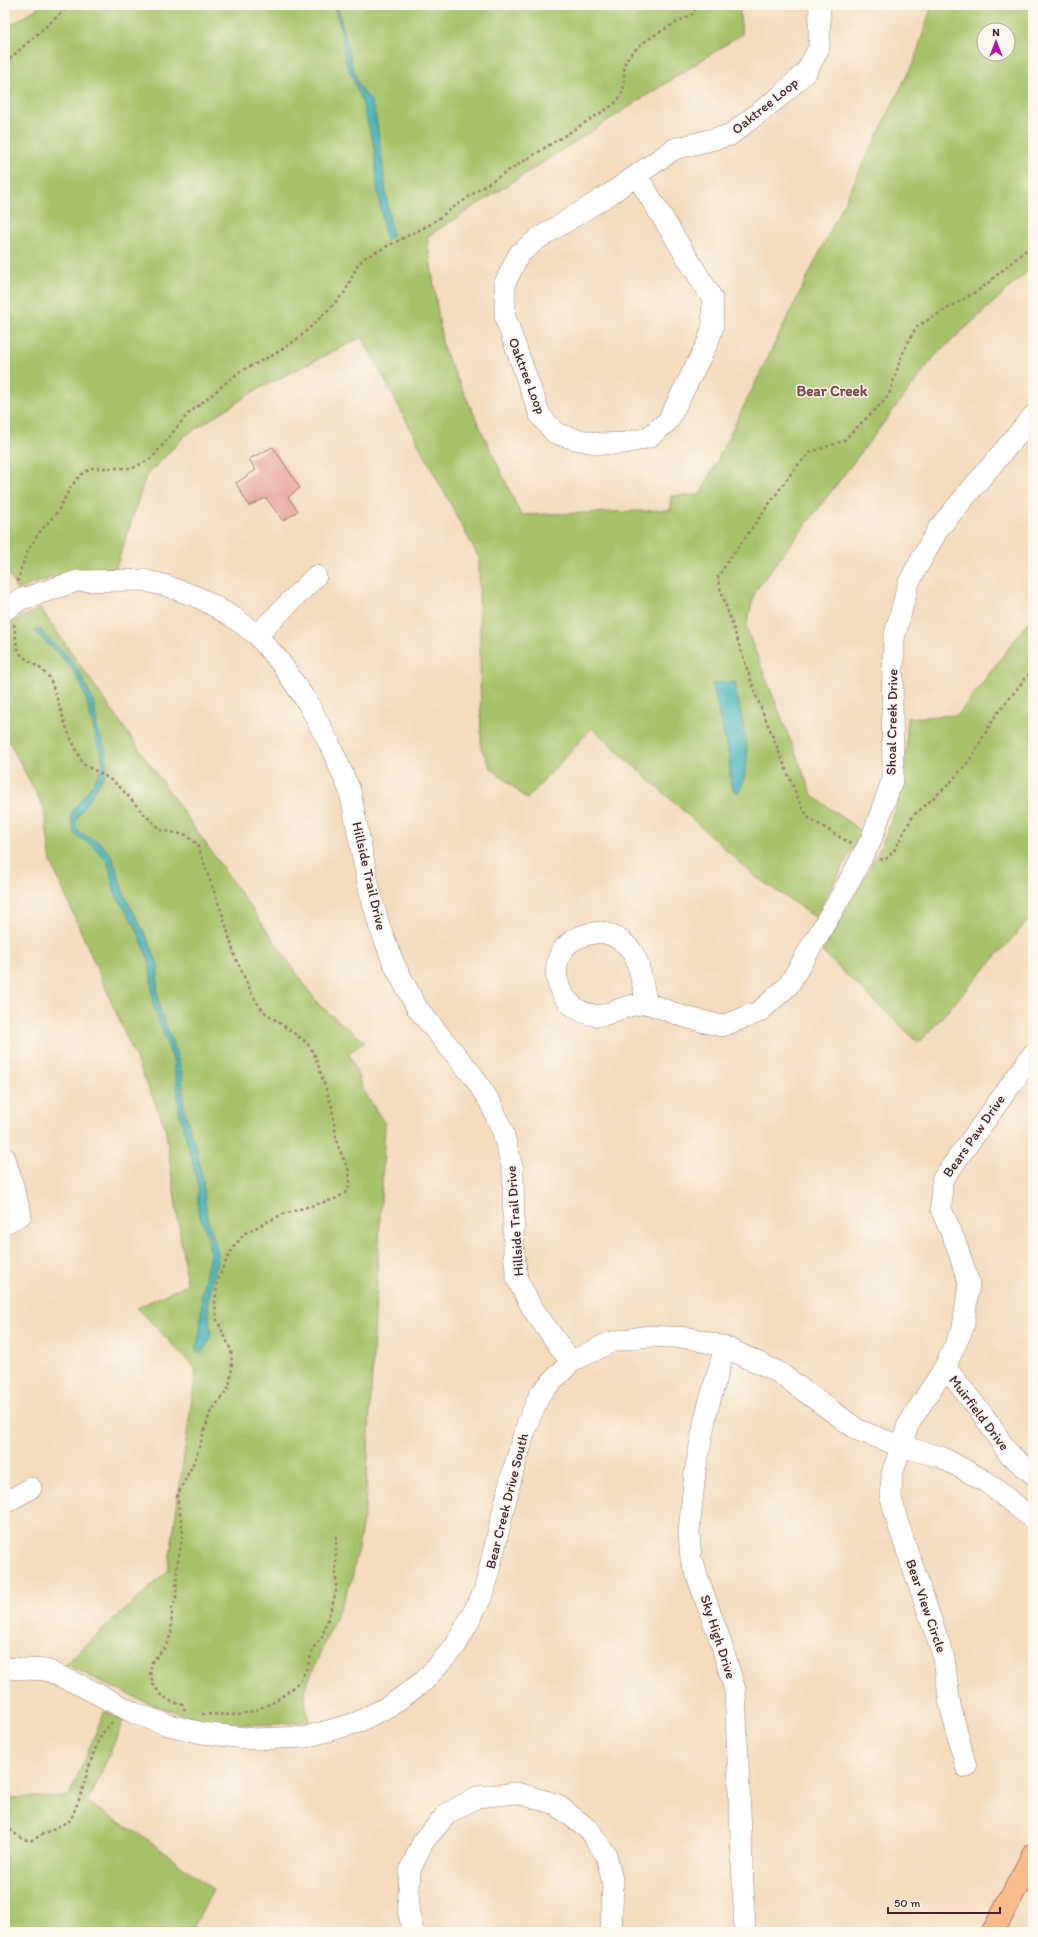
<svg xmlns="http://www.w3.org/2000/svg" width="1038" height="1937" font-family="Itim,sans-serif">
  <rect width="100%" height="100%" fill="#fbf7ec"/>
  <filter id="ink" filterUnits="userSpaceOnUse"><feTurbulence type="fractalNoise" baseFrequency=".025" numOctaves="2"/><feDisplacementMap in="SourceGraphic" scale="8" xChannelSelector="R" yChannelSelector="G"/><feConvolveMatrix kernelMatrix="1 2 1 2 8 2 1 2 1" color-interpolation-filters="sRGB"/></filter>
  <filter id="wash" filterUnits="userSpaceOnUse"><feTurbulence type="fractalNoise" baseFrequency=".012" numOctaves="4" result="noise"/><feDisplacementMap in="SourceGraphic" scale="16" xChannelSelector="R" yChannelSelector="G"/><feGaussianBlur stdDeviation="0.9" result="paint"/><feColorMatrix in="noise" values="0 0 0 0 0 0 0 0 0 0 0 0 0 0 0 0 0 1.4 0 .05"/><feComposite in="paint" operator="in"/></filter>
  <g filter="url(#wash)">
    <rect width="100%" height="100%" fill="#f4dcbd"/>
    <path fill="#a7c36a" stroke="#78714a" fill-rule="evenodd" d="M42 5H739L742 34 427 237 443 348 521 515 671 510V496L700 495 915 59 932 5H1033V266L934 357 755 591 746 628 812 795 862 832 815 917 756 877 592 728 527 799 491 768 481 748 479 558 362 337 256 390 185 436 146 476 116 568C81 570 50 577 17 590L5 566V29ZM984 30H1008V54H984Z
      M40 608 319 1005 365 1042 349 1053 364 1092 385 1124 365 1511 352 1579 304 1691 309 1721C263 1727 219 1726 175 1712 137 1701 101 1681 65 1664L168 1571 196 1369 137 1308 187 1284 165 1126 51 862 44 808 5 734V626Z
      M1033 616V915L919 1043 822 952C849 904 887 847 900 794 906 769 907 743 907 718L958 715Z
      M105 1711 124 1720 88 1803 150 1841 213 1890 191 1932H5V1798L69 1796Z"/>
    <path fill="#43b3b9" stroke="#466972" d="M337 5 351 61 359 86 371 101 376 118 392 236 386 241 377 187 375 149 362 102 345 60 342 34 336 10Z
      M40 629 44 635 67 655 80 673 93 701 98 730 106 752 107 771 75 821 76 827 79 832 100 843 112 856 123 892 148 940 158 964 157 990 160 1010 174 1046 182 1073 184 1109 197 1153 203 1181 207 1217 215 1241 218 1255 208 1302 211 1338 201 1354 196 1352 200 1331 202 1293 210 1253 208 1236 198 1211V1184L179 1110 178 1092 173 1060 153 1004 150 963 136 927 115 893 108 862 91 844 78 837 73 831 71 814C79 801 98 781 102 766 104 757 98 748 96 739 89 713 87 688 69 665 59 652 45 643 34 631Z
      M720 682H735C740 721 757 754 739 792H736L731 786 729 756 712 684Z"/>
    <g id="blocks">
      <path fill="#e39b93" d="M273 447 300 488 288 497 298 511 283 521 266 498 249 506 236 483 256 470 249 459Z"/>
    </g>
  </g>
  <g filter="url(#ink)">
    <use href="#blocks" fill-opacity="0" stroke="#9f7e74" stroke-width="1"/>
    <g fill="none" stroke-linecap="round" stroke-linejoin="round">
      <defs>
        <path id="minor" d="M637 176 712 298 713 326 708 342 668 421 649 437 626 443 600 444 575 439 555 433 540 415 505 317V283L519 254 539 238 610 194 674 149 730 135 778 98 806 72 819 48 820 5
          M5 610 22 599 77 581 143 580 167 586 200 598 233 617 257 635 280 662 309 705 330 745 350 791 368 884 379 925 394 964 417 1008 474 1077 491 1104 503 1132 513 1170 514 1252 517 1279 532 1308 571 1362
          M257 635 316 576
          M602 932C641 943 638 969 647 1003 639 1004 631 1005 623 1008 613 1011 605 1017 594 1015 557 1010 541 959 575 939 584 934 592 933 602 932Z
          M647 1003 685 1017 722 1026 759 1012 788 986 844 891 871 840 893 778 892 703 894 638 909 582 938 529 1033 416
          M5 1158 21 1215 5 1223
          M725 1347 706 1414 695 1472 689 1532 691 1559 721 1643 735 1690 745 1932
          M945 1367 984 1416 1009 1454 1033 1474
          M5 1503 31 1488
          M5 1668 46 1670 82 1686 134 1713 165 1724 202 1733 254 1739 306 1737 356 1723 391 1705 424 1681 456 1645 484 1592 511 1478 527 1424 540 1394 571 1362 611 1342 648 1336 691 1338 725 1347 778 1372 858 1430 900 1446 941 1457 985 1481 1033 1519
          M966 1767 950 1705 944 1658 898 1524 891 1498 892 1474 908 1425 945 1367 963 1328 969 1283 955 1241 941 1209 942 1180 1033 1054
          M413 1932 408 1909 410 1870 423 1842 447 1814 477 1797 517 1793 556 1804 589 1830 606 1855 613 1884 611 1932"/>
        <path id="major" d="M993 1932 1033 1855"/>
      </defs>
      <use href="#minor" stroke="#9f7e74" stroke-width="22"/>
      <use href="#major" stroke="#9f7e74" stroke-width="24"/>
      <path stroke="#9f7e74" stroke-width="2.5" stroke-dasharray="3 3" stroke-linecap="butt" d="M5 63 70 5
        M18 582 21 568 28 551 38 534 58 511 71 486 82 474 92 468H133L152 458 187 415 239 372 275 354 299 338 330 308 345 292 357 266 364 258 429 225 484 186 610 107C622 98 624 91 624 76 624 72 624 67 625 63 633 43 675 24 694 13L696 5
        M14 624 17 647 22 656 41 669 50 678 68 732 83 764 105 776 118 785 145 815 161 830 186 835 197 844 223 916 235 957 253 996 263 1011 306 1042 314 1053 332 1107 337 1144 349 1171 350 1183 345 1193 335 1199 283 1214 245 1233 233 1248 223 1267 217 1283 215 1304 217 1320 231 1350 232 1368 229 1387 210 1413 195 1460 177 1496 183 1533 177 1566 176 1598 172 1608 171 1634 166 1646 152 1662 150 1672 153 1684 161 1695 172 1702 184 1705 185 1711
        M851 844 809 818 801 806 757 698 719 585 718 577 726 564 795 468 811 452 843 441 882 403 889 394 902 355 916 327 982 288 1033 244
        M880 859 885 860 894 851 913 816 949 784 969 761 996 715 1033 669
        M202 1714 238 1715 256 1710 274 1702 292 1689 301 1679 307 1668 314 1647 322 1637 336 1593V1533
        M5 1826 21 1838 30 1841 71 1820C74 1811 78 1803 81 1794 87 1776 96 1732 113 1722"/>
      <use href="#minor" stroke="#fff" stroke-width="21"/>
      <use href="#major" stroke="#f9bc8a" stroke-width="22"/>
    </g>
  </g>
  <g text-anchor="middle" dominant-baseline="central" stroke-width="3" stroke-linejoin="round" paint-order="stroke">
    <g font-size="14" fill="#4a1f2b" stroke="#fbf7ec">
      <text transform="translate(765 106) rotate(-39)">Oaktree Loop</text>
      <text transform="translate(527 376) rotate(69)">Oaktree Loop</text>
      <text transform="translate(892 722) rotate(-89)">Shoal Creek Drive</text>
      <text transform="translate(369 876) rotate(77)">Hillside Trail Drive</text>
      <text transform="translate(974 1136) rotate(-55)">Bears Paw Drive</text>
      <text transform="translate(515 1221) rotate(-94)">Hillside Trail Drive</text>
      <text transform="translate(979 1413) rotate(53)">Muirfield Drive</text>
      <text transform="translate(507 1501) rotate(-76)">Bear Creek Drive South</text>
      <text transform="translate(926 1606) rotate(71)">Bear View Circle</text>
      <text transform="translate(718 1637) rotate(72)">Sky High Drive</text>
    </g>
    <g font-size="15" font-weight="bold" fill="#804a4f" stroke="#fbf7ec">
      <text x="832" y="391">Bear Creek</text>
    </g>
  </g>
  <rect width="1038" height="1937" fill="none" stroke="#fbf7ec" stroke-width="20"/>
  <g transform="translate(996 42)"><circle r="19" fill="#fbf7ec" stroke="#b4a19f"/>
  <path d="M0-3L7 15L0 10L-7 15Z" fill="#b5179e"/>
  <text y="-6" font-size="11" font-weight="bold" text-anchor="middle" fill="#4a1f2b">N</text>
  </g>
  <path d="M888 1907v6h112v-6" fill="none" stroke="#4a1f2b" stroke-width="2"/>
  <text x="894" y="1907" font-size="12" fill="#4a1f2b" stroke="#fbf7ec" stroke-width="3" paint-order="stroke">50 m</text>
</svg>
